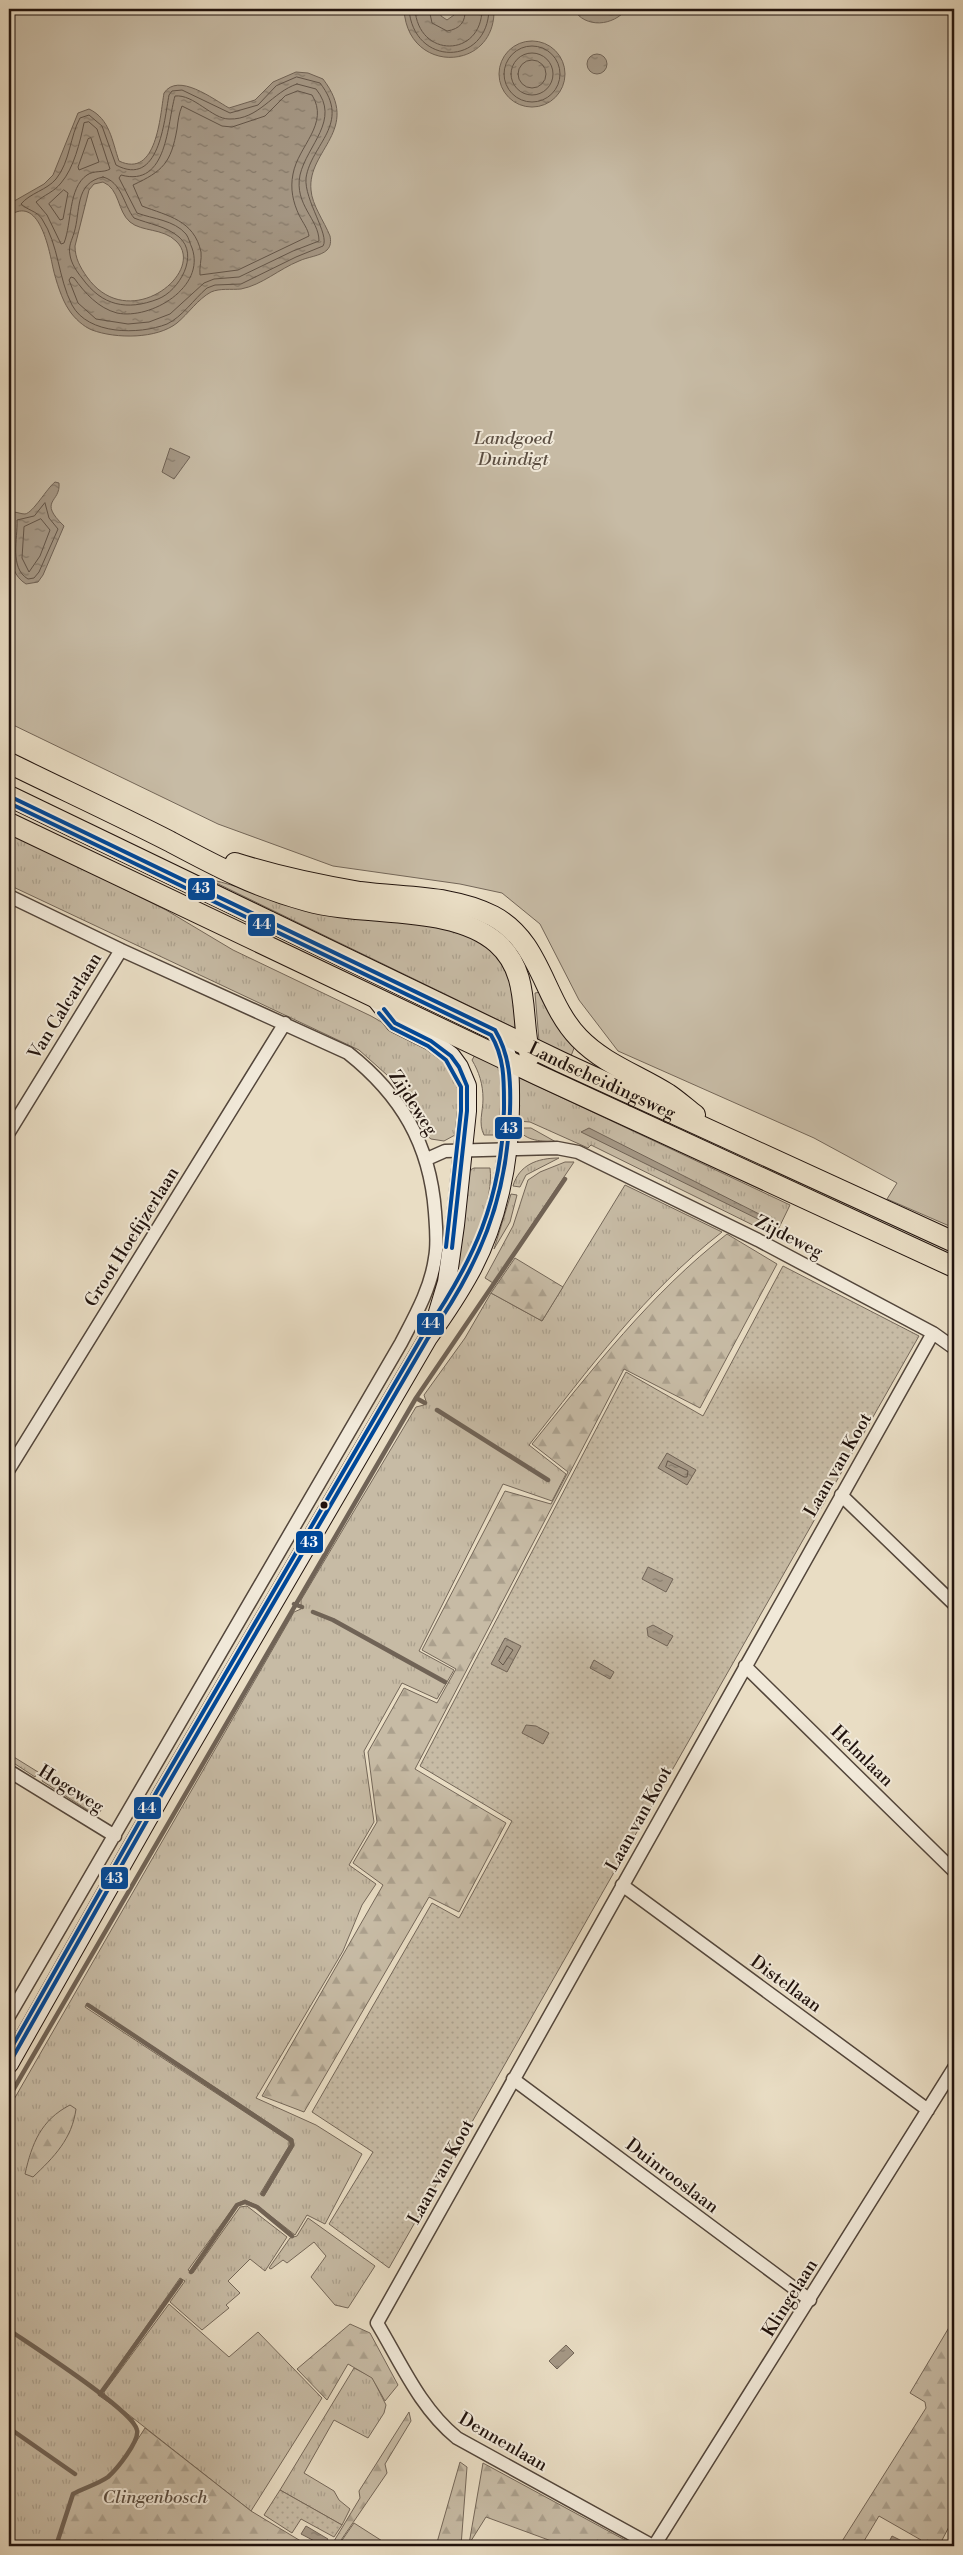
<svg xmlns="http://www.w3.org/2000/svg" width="963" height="2555" font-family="'Libre Bodoni',serif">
  <defs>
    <pattern id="grass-tufts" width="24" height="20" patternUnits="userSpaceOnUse" patternTransform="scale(1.25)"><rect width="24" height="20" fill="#c7bba5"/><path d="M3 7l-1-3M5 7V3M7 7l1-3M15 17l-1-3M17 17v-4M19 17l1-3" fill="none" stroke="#aba08d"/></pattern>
    <pattern id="forest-firs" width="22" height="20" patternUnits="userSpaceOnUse" patternTransform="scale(1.25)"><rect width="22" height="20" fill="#c7bba5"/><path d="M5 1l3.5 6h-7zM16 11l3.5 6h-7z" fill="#aba08d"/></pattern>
    <pattern id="garden-dots" width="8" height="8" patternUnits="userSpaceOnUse" patternTransform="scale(1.25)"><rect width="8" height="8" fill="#c7bba5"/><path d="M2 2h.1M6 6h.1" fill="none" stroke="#aba08d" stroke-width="1.8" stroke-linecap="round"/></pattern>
    <pattern id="water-ripples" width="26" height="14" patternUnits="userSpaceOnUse" patternTransform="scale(1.25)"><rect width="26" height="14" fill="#a59886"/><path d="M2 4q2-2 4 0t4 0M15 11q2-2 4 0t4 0" fill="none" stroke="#867b6c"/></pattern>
  </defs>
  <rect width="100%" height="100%" fill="#e9ddc4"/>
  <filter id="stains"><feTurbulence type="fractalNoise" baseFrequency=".004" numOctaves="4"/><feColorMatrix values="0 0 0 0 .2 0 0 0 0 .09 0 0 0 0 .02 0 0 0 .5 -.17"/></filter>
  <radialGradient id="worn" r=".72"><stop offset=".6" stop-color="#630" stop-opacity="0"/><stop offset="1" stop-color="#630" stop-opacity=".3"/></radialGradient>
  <path fill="url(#grass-tufts)" stroke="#746759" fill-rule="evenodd" d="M9 832 166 910 233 950 371 1016 441 1056 460 1081 461 1128 455 1135 444 1141 431 1139 426 1135 413 1111 387 1075 359 1050 9 885Z
    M206 878C247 889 287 902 327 911 386 924 492 912 512 986 516 1000 515 1014 515 1028Z
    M546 991 576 1043 571 1056 539 1041 535 993Z
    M475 1055 506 1070 505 1126 500 1135H484C478 1123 483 1112 483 1099 483 1084 479 1072 472 1060Z
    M516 1076 790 1205 775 1236 591 1145 588 1148 530 1122 517 1121Z
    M518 1128H531L556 1142C543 1141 525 1142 518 1128Z
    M559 1158 526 1175 520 1187 513 1186C519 1165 537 1158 559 1158Z
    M565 1162H574L493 1283 485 1278 513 1226 528 1180 540 1172Z
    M474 1168H490C494 1196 473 1256 460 1281L453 1280 468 1171Z
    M625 1185 722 1232C646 1291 588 1370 529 1445L566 1474 552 1501 503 1484 419 1651 454 1670 437 1699 402 1683 364 1751 374 1822 349 1865 376 1884 362 1905 343 1951 256 2098 316 2125 362 2154 325 2224 307 2215 295 2235 258 2206 245 2200 236 2204 188 2270 193 2273 240 2207 247 2206 287 2237 265 2271 250 2259 228 2281 240 2293 226 2305 229 2308 202 2330 170 2302 185 2281 180 2278 98 2395 133 2419 138 2431 134 2445 113 2471 107 2478 73 2494 56 2546H9V2108L294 1612 301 1609V1600L416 1407 424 1405 426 1401 424 1395 465 1338 491 1293 542 1321ZM87 2003 293 2139 294 2146 264 2196 260 2194 289 2146V2141L85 2007Z
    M511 1194 517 1195 510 1222 494 1249Z
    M9 1754 38 1772 35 1777 9 1760Z
    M45 1775 101 1810 97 1816 42 1781Z
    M308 2218 375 2266 348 2308 335 2305 311 2277 326 2256 314 2242 287 2263 283 2260 271 2269 269 2268 290 2238 297 2236Z
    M169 2304 229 2357 258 2332 322 2398 251 2511 105 2396 104 2392Z
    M354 2368 372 2377 386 2405 384 2413 368 2438 334 2420 304 2473 334 2491 339 2500 350 2509 342 2525 280 2490Z"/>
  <path fill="url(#forest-firs)" stroke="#746759" d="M727 1234 777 1264 700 1408 624 1369 415 1769 506 1823 459 1912 429 1897 304 2112 262 2096 383 1885 353 1863 377 1822 368 1752 404 1688 437 1703 456 1669 422 1650 505 1491 551 1504 568 1472 532 1444C592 1370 651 1293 727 1234Z
    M515 1258 563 1287 542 1321 491 1293Z
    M70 2105 76 2109C72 2139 54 2157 33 2177L25 2174C32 2143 41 2120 70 2105Z
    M954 2319V2517L939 2546H918L921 2540 879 2516 861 2546H839L926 2408 925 2402 910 2393Z
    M350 2324 370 2333 398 2385 385 2401 372 2378 348 2364 327 2400 297 2369Z
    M409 2412 411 2421 385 2464 387 2473 337 2546H331L360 2498 359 2491Z
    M145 2428 251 2511 309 2546H56L73 2494 107 2478 134 2445Z
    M460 2462 467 2467 461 2546H436Z
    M483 2463 636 2546H565L486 2517 469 2544Z"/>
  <path fill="#c7bba5" stroke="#746759" d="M9 9H954V1228L887 1199 897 1183 814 1138 618 1051 579 1000 540 924 502 893 460 884 333 866 218 824 9 723Z
    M354 2523 390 2546H338Z"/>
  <path fill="url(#garden-dots)" stroke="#746759" d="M783 1266 919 1336 389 2268 329 2224 373 2152 312 2112 432 1903 459 1918 512 1821 420 1766 626 1372 703 1416Z
    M280 2490 342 2525 334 2537 301 2519 292 2533 264 2515Z"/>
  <path fill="url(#water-ripples)" stroke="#706356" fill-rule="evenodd" d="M404 9H441V16L447 20 454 15 453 9H494C496 72 407 75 404 9Z
    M573 9H627C613 26 586 29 573 9Z
    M499 74a33 33 0 1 1 66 0a33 33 0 1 1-66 0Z
    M587 64a10 10 0 1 1 20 0a10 10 0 1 1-20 0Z
    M296 72 308 73 323 79C362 130 307 150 311 190 312 205 324 221 330 236 331 241 331 246 327 250 321 256 307 257 299 261 279 269 262 285 241 289 231 290 220 288 211 292 198 299 188 314 177 323 157 339 116 339 92 330 84 327 74 318 69 310 62 300 56 281 53 268 49 249 39 194 9 216V204L44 184 53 175 78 113 89 109C110 119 112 141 119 161 157 179 160 116 164 93 178 72 213 99 229 108L255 100 273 82ZM103 182C120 189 117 211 130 222 142 232 163 228 176 241 208 271 129 336 87 277 80 267 75 258 75 246L89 190 94 184Z
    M170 448 190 457 174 479 162 472Z
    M55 482 59 483C61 503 37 500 64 526L43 575 38 582 26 584C2 569 16 538 11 515L13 512C17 512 21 514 25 514 33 513 47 488 55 482Z
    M589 1128 771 1220 774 1225 770 1228 768 1224 581 1132Z
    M667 1453 696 1470 687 1485 658 1468Z
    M648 1567 673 1579 666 1592 642 1579Z
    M653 1625 673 1636 667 1646 648 1636 647 1628Z
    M505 1638 521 1646 507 1672 491 1664Z
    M594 1660 614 1672 610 1679 590 1668Z
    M526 1725 536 1726 549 1733 543 1744 522 1733Z
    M566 2345 574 2353 557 2369 549 2361Z
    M306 2526 328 2539 324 2546 301 2534Z
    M892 2536 902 2541 900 2546H887Z"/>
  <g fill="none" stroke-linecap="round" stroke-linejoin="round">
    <path stroke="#63564a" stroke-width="1" d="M409 9C413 67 488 67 489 9
      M415 9C418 59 482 58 482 9
      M429 9 432 23 447 31C460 29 466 22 465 9
      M504 74a28 28 0 1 1 56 0a28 28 0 1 1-56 0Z
      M511 74a21 21 0 1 1 42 0a21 21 0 1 1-42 0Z
      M518 74a14 14 0 1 1 28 0a14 14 0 1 1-28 0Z
      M297 77 320 83C352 124 311 144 306 178 304 200 330 235 323 246L296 257 241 284 215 285 207 288C194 299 182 317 167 324 139 335 88 335 72 305 58 278 59 245 42 219 37 211 27 210 21 204 30 193 47 190 56 179 70 162 70 136 80 118L89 115 102 126 116 165C159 188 164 122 169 95L172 91 182 90 230 113 258 105 276 86Z
      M297 84 316 89C341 120 307 145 300 175 294 205 319 219 319 241L293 251 239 277 214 279 204 283 170 314 149 322 128 324 96 319 78 303 69 280 71 277 74 278C85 293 98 308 117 313 151 320 206 287 192 248 190 244 189 238 186 234 174 220 153 219 137 213L119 178 121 175C168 188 167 123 175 96 194 94 212 119 229 119 259 120 272 92 297 84Z
      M298 91 312 95C330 124 298 146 293 174 290 189 293 202 299 215 303 223 308 229 309 236L238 270 200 275C199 268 202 259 201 252 194 220 168 216 142 206L133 185C163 171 171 163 177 129 178 121 179 113 182 106L222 126 232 127 265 116 285 96Z
      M89 122 97 129 110 169C104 173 94 170 87 175 68 188 72 223 64 243L61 244 47 215 36 202C44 195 54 192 61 183 74 168 80 142 84 123Z
      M91 138 99 162 79 170 78 167 88 139Z
      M103 177C122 182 123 204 134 218 149 224 166 226 179 237 200 255 179 291 158 299 127 311 102 306 82 278 77 272 71 263 70 255 68 246 72 240 74 233 81 211 74 183 103 177Z
      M64 190 68 193 63 219 60 220 49 204Z
      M45 503 49 518 58 529 39 572 34 578 28 579C9 568 18 538 17 520L34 516Z
      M41 519 50 530 40 556 29 572 22 558 24 527Z
      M668 1461 688 1471 687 1477H684L666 1467Z
      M507 1646 513 1650 503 1665 499 1661Z"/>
    <path stroke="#706356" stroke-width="4.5" d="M416 1398 425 1403
      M437 1410 548 1480
      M294 1604 302 1607
      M313 1612 333 1620 445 1682
      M88 2005 291 2140 292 2145 263 2194
      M9 2097 416 1398 565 1179
      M191 2272 237 2205 245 2202 257 2207 292 2236
      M9 2330C31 2345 133 2410 137 2430 140 2441 116 2470 108 2477 98 2484 84 2488 73 2494L56 2546
      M100 2394 181 2281
      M9 2428 75 2474"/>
    <defs>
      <path id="street" d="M9 896 121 950 348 1053C401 1095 430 1144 435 1212 436 1227 438 1243 435 1258 431 1288 415 1316 401 1343L9 2016
        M9 1132 121 950
        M427 1159 445 1151 557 1148 578 1152 758 1240 933 1333 954 1348
        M9 1469 285 1023
        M841 1495 954 1604
        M745 1666 954 1871
        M9 1771 115 1836
        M622 1885 928 2110
        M513 2079 810 2300
        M653 2546 457 2438C420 2408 401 2363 377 2323L933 1333
        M654 2546 954 2068"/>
      <path id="secondary" d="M376 999 395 1023 431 1041 451 1056 459 1067 467 1086V1111L455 1225 447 1282 438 1312
        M9 2064 162 1794 428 1338C443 1317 458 1295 471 1271 497 1223 510 1161 510 1107 510 1079 512 1054 495 1030"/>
      <g id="primary">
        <path d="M9 763C62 789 116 814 169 841 216 866 255 887 307 901 364 917 453 904 497 943 531 973 520 1017 530 1056"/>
        <path id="s1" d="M9 796 561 1062 954 1242"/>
        <path d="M9 823 538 1075 954 1267"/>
        <path d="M235 863C276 876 318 885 360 892 405 898 452 895 493 916 542 942 543 1001 579 1038 604 1064 638 1075 668 1094 677 1100 686 1108 695 1115"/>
      </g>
    </defs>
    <use href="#street" stroke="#53463b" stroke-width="15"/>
    <use href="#secondary" stroke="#21130d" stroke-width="20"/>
    <use href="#primary" stroke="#21130d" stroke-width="22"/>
    <use href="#street" stroke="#f1e9d9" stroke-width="12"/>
    <use href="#secondary" stroke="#f1e9d9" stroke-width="18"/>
    <use href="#primary" stroke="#e9ddc4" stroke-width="20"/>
    <defs>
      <path id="bus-1" d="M9 796 495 1030C510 1055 511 1082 510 1111 507 1200 479 1266 428 1338L162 1794 9 2064
        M384 1009 395 1023 431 1041 451 1056 459 1067 467 1086V1111L452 1248"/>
      <path id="bus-2" d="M9 803 491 1035C505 1058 504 1083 504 1109 502 1200 474 1261 423 1335L157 1791 9 2052
        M379 1013 392 1028 428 1046 446 1060 461 1087V1111L446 1247"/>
    </defs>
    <use href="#bus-1" stroke="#f1e9d9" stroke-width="8"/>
    <use href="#bus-2" stroke="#f1e9d9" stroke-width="8"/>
    <use href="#bus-1" stroke="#004899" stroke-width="4"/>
    <use href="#bus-2" stroke="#004899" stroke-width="4"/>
  </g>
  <circle fill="#21130d" stroke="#f1e9d9" stroke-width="2" cx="324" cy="1505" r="4.5"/>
  <g text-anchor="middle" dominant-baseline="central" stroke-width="4" stroke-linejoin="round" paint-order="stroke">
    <g font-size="18" font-style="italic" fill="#5b4e42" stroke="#f1e9d9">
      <text x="513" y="438">Landgoed<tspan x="513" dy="21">Duindigt</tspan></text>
      <text x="155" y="2497">Clingenbosch</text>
    </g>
    <g font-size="18" fill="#21130d" stroke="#f1e9d9">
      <text transform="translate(65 1006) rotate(-58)">Van Calcarlaan</text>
      <text stroke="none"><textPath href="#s1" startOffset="658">Landscheidingsweg</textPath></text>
      <text transform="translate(413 1103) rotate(57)">Zijdeweg</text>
      <text transform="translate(132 1237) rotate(-58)">Groot Hoefijzerlaan</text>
      <text transform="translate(789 1237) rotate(27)">Zijdeweg</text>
      <text transform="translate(838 1465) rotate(-60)">Laan van Koot</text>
      <text transform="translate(862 1756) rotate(44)">Helmlaan</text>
      <text transform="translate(71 1789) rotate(32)">Hogeweg</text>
      <text transform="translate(639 1819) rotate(-61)">Laan van Koot</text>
      <text transform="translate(786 1984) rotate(36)">Distellaan</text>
      <text transform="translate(441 2172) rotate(-61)">Laan van Koot</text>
      <text transform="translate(672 2176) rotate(37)">Duinrooslaan</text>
      <text transform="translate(790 2298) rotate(-58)">Klingelaan</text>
      <text transform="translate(503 2442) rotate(30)">Dennenlaan</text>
    </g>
  </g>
  <g stroke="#f1e9d9" stroke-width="2">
    <rect x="187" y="877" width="29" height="24" rx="5" fill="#004899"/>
    <rect x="247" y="913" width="29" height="24" rx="5" fill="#004899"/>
    <rect x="494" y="1116" width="29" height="24" rx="5" fill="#004899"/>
    <rect x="416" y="1312" width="29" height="24" rx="5" fill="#004899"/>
    <rect x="295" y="1530" width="29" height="24" rx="5" fill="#004899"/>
    <rect x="133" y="1796" width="29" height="24" rx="5" fill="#004899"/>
    <rect x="100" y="1866" width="29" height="24" rx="5" fill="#004899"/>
  </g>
  <g font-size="14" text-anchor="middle" font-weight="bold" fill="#fff">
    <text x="201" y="893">43</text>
    <text x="262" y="929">44</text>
    <text x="509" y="1133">43</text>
    <text x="431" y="1328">44</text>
    <text x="309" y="1547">43</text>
    <text x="147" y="1813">44</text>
    <text x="114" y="1883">43</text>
  </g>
  <rect width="963" height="2555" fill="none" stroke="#e9ddc4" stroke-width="30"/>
  <rect x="10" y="10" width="943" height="2535" fill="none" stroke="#21130d" stroke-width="2.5"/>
  <rect x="15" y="15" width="933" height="2525" fill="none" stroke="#21130d"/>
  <rect width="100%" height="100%" filter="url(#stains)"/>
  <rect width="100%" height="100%" fill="url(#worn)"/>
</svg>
